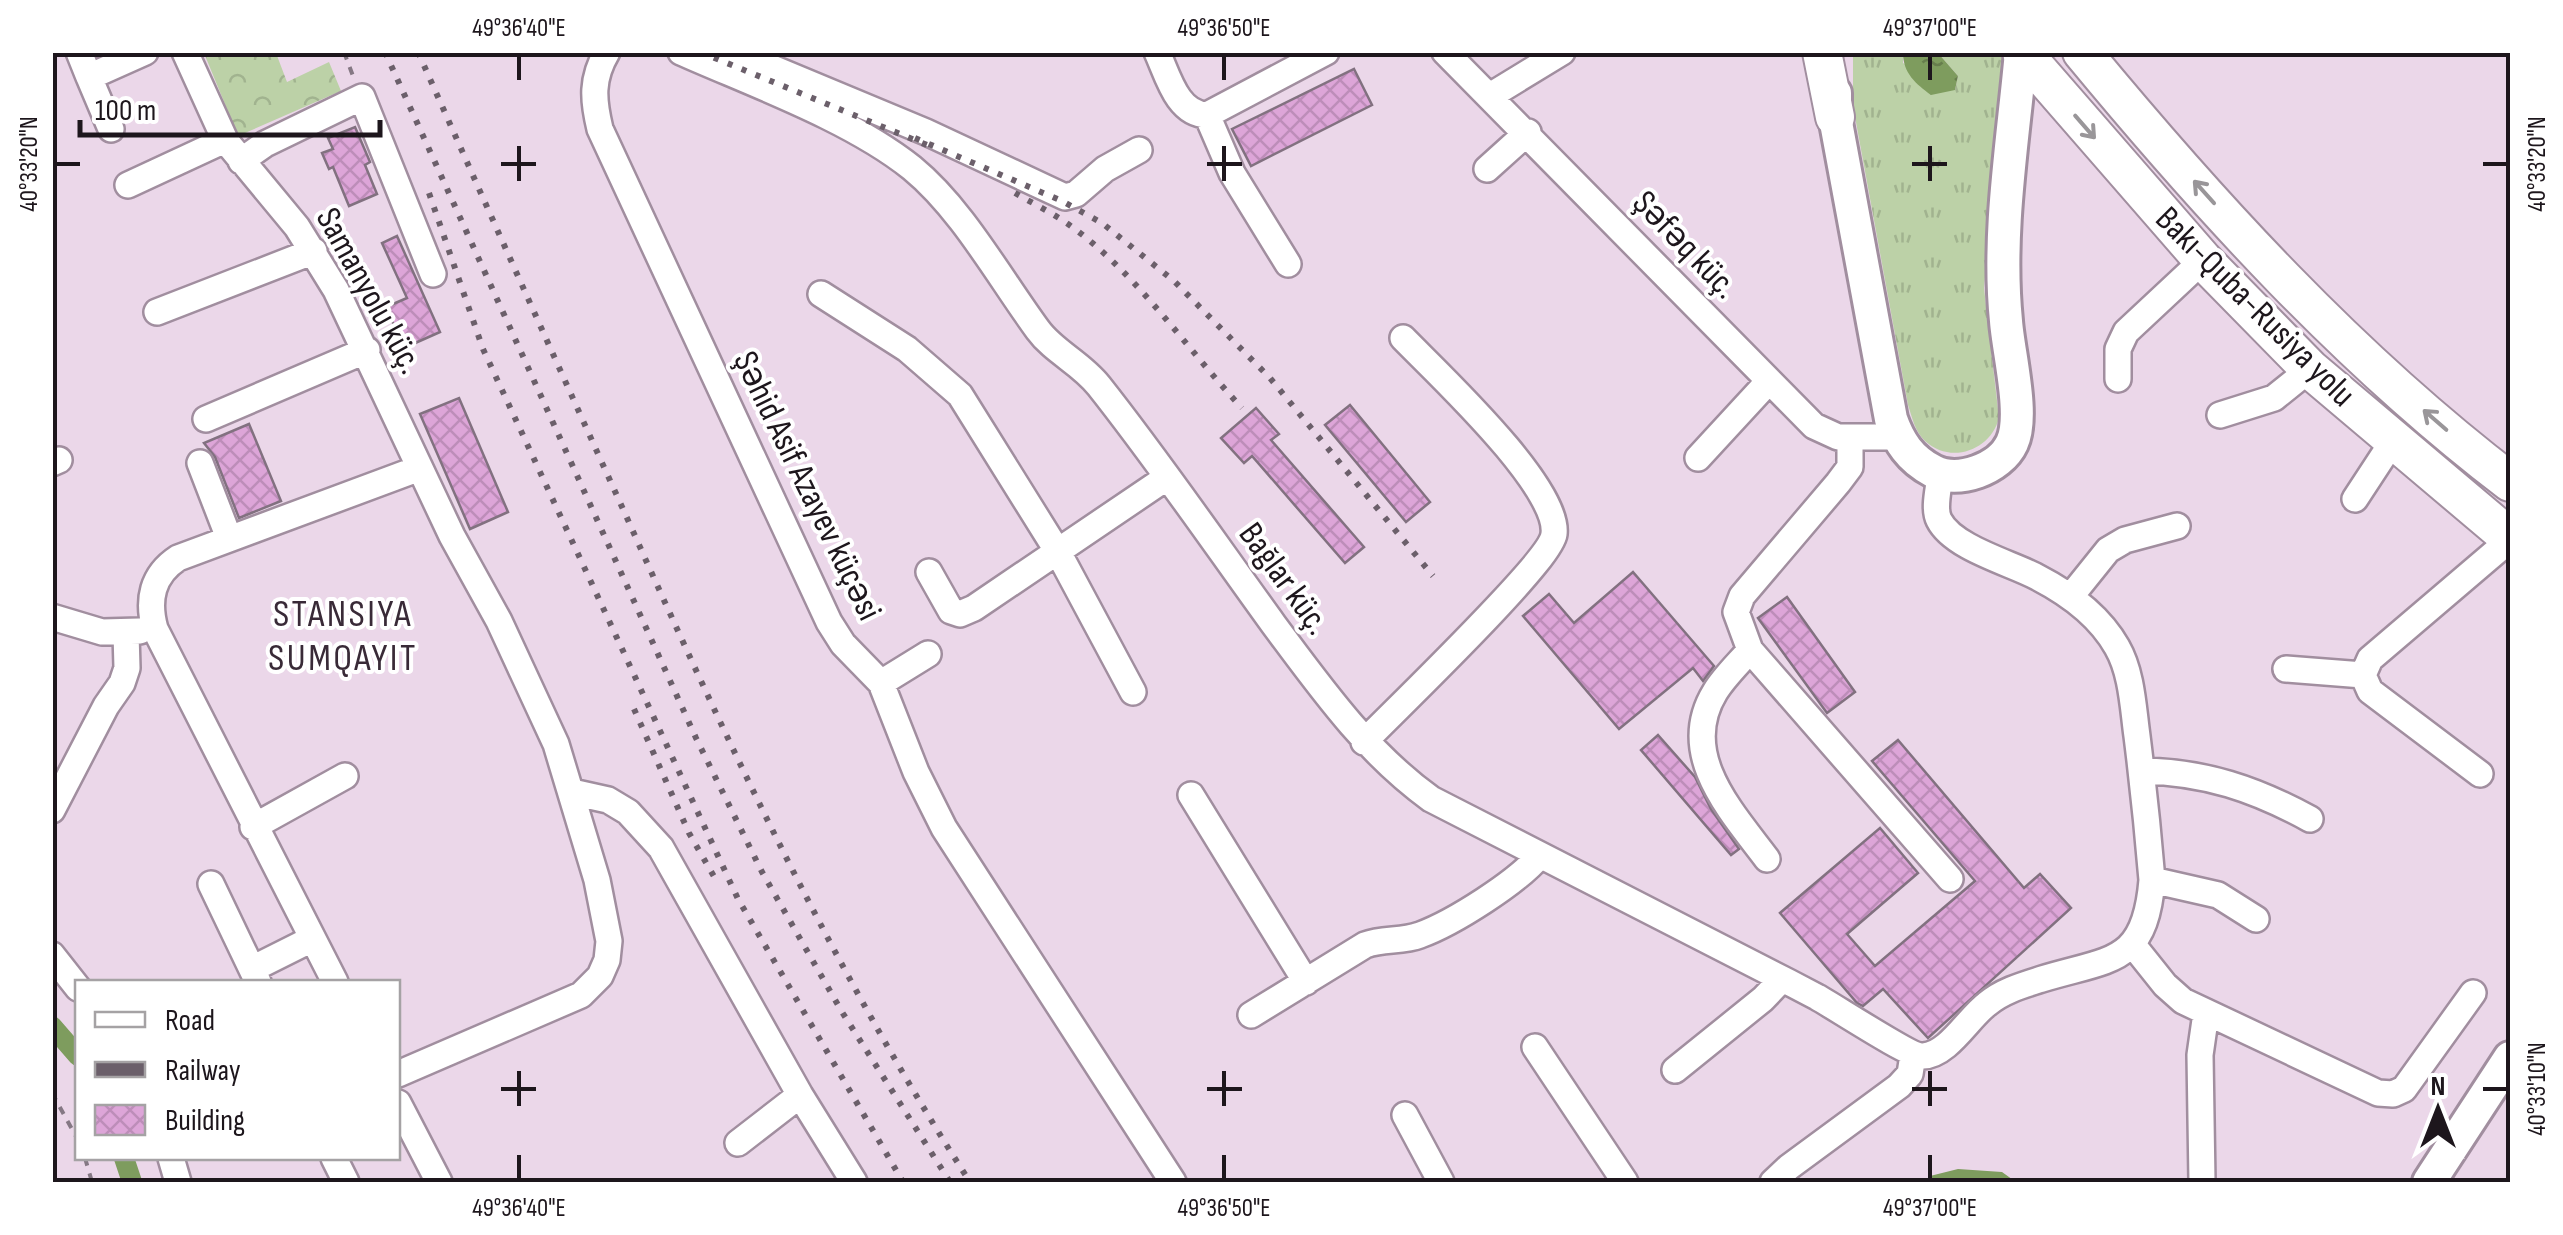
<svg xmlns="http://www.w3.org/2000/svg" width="2563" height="1235" font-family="'Sofia Sans Condensed',sans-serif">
  <defs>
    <pattern id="grass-tufts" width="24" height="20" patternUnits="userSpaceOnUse" patternTransform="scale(2.5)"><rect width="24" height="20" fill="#bcd1a7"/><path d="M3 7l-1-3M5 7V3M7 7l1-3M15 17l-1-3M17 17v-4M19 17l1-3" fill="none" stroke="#a1b38f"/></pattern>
    <pattern id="forest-crowns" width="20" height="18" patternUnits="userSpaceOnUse" patternTransform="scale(2.5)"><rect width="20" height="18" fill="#bcd1a7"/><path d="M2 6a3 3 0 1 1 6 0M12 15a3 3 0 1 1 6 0" fill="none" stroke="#a1b38f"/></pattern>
    <pattern id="water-ripples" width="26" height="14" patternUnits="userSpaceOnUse" patternTransform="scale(2.5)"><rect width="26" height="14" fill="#7e9c5e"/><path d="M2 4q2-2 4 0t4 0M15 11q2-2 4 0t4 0" fill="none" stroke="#677e4d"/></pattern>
    <pattern id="building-cross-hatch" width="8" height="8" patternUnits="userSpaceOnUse" patternTransform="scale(2.5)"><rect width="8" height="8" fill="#dda5d8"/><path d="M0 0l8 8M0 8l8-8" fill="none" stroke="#bd8db9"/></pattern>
  </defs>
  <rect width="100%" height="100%" fill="#ebd7e9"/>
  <path fill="url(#grass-tufts)" d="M1853 53H1903V63L1955 90 1958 76 1938 53H2002L2005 57 1984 288 1999 418C1991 450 1951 465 1925 441 1915 432 1912 417 1908 405L1853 106Z"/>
  <path fill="url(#forest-crowns)" d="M204 53H276L287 82 329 62 341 91 238 136Z"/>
  <path fill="url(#water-ripples)" d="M1903 53H1938L1958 76 1955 90 1931 95C1916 84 1903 73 1903 53Z
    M1958 1169 2002 1172 2016 1182H1927L1930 1176Z"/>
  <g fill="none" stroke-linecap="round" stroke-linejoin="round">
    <path stroke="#7e9c5e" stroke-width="20" d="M52 1026 78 1056
      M124 1158 132 1182"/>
  </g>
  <path fill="url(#building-cross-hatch)" stroke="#827180" stroke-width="2.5" d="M1354 69 1372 105 1251 166 1232 129Z
    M355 127 370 162 365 165 377 194 349 206 333 167 329 169 322 153 333 149 328 138Z
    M397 236 440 332 404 348 386 307 407 298 382 243Z
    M459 398 508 512 470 529 420 414Z
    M1350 405 1430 502 1406 522 1325 425Z
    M1256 408 1279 434 1271 440 1364 547 1345 563 1252 456 1244 463 1221 438Z
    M249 424 281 501 239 518 215 457 204 443Z
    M1633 572 1714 666 1703 681 1693 668 1619 729 1523 616 1549 594 1574 623Z
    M1787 597 1855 692 1827 713 1758 618Z
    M1658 735 1695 777 1711 809 1739 849 1731 855 1641 750Z
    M1898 740 2024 888 2040 874 2071 908 1928 1038 1883 989 1863 1006 1857 1003 1780 913 1880 828 1918 873 1847 934 1875 966 1975 881 1872 761Z"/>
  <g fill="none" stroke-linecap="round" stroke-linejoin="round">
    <defs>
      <path id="minor" d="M79 52 89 77 145 52
        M185 52 225 140 297 227 336 290 452 536 499 621 556 744 597 880 609 941 607 960 600 976 581 995 398 1074
        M607 52C591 79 593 100 600 129L829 622 843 644 881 683 916 772 944 828 1173 1182
        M681 52C753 84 851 119 912 168 962 209 999 277 1038 330 1054 352 1081 363 1099 386 1160 463 1216 545 1274 625 1321 688 1366 752 1431 799 1560 865 1689 930 1817 997 1835 1007 1911 1057 1923 1056 1948 1055 1968 1018 1987 1004 2002 991 2023 985 2042 979 2111 958 2145 965 2152 880 2148 832 2143 784 2137 736 2133 707 2132 673 2117 647 2099 615 2068 593 2037 577 2011 563 1953 548 1939 520 1933 508 1939 488 1940 475
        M734 52 926 132 1065 197 1076 194 1105 169 1139 150
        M1157 52C1168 76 1177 114 1207 115L1326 52
        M1445 52 1814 426 1838 437H1897
        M89 77 111 129
        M1490 96 1562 52
        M1207 115 1232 173 1288 264
        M241 161 265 144 362 97 433 274
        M1487 169 1528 132
        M128 185 225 140
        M821 294 907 349 960 395 1058 552 1133 692
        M157 312 314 251
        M2118 379V349L2126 332 2203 260
        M2220 415 2274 398 2310 369
        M206 419 367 350
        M1698 458 1769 381
        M52 463 59 460
        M200 463 229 538
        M2355 499 2393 441
        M929 572 951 611 960 614 974 608 1166 478
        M2071 596 2108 550 2125 540 2177 526
        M52 617 102 632 140 631
        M1750 650 1950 879
        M2286 669 2363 675
        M881 683 928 654
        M1364 742C1393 712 1551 561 1554 534 1560 487 1437 373 1403 338
        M2142 771C2205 772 2255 789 2310 819
        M2480 774 2370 691 2363 675 2370 659 2499 549
        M572 792 608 800 628 812 661 848 800 1095 854 1182
        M1191 795 1306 982
        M52 810 106 706 122 683 127 668 126 633
        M253 827 345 776
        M1767 859C1731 811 1677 754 1715 692 1724 677 1739 663 1750 650L1736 612 1742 596 1838 483 1850 467V439
        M2152 880 2218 895 2256 919
        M211 884 258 982
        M2133 945 2165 985 2183 1001 2378 1093 2393 1094 2404 1089 2473 993
        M52 955 78 988
        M252 969 312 939
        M335 982 155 629C147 600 152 575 178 558L420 468
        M1251 1015 1365 945C1383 938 1402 942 1420 935 1453 923 1518 882 1540 855
        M1535 1047 1625 1182
        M1675 1070 1763 999 1782 979
        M398 1103 439 1182
        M1405 1115 1441 1182
        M738 1143 800 1095
        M171 1158 178 1182
        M334 1158 346 1182
        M1773 1182 1789 1167 1899 1086 1910 1074 1913 1055
        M2202 1182 2200 1055 2206 1013"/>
      <path id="major" d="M1835 93V117L1891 419C1899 442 1910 459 1933 471 1958 484 2000 469 2012 443 2025 416 2008 351 2006 321 1997 232 2013 141 2021 52
        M2429 1182 2510 1058"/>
      <path id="highway" d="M1822 52 1835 117
        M2022 52 2203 260 2310 369 2510 538
        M2082 52C2211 208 2349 359 2510 482"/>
    </defs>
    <use href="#minor" stroke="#a18e9f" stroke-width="30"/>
    <use href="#major" stroke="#a18e9f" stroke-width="38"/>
    <use href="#highway" stroke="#a18e9f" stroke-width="42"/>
    <path stroke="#857884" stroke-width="4" stroke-dasharray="8 8" stroke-linecap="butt" d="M344 52 353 76
      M52 1093 78 1140
      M85 1158 92 1182"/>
    <use href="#minor" stroke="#fff" stroke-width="25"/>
    <use href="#major" stroke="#fff" stroke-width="32"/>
    <use href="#highway" stroke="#fff" stroke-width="38"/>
    <path stroke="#6b5f6a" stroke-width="6" stroke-dasharray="5 10" stroke-linecap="butt" d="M385 52 696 738 762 872 842 1012 950 1182
      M418 52C486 205 554 357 623 509 726 740 833 970 970 1182
      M700 52 927 145
      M915 138 1062 201 1102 223 1174 281 1270 378 1433 576
      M429 193 483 349 738 899 903 1182
      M1015 193C1032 203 1051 212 1068 224 1137 273 1185 347 1242 408
      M634 709 689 833 716 880"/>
  </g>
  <defs><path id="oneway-shaft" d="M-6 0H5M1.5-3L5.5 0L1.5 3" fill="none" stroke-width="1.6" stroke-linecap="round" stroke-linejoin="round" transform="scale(2.5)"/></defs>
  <g stroke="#999699">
    <use href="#oneway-shaft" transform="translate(2085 127) rotate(49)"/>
    <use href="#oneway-shaft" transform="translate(2204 192) rotate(-132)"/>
    <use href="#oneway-shaft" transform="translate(2435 420) rotate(-139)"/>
  </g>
  <path fill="none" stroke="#1d161c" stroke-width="4" d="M519 55V80M1224 55V80M1930 55V80M519 146V181M1224 146V181M1930 146V181M55 164H80M501 164H536M1207 164H1242M1912 164H1947M2483 164H2508M519 1071V1106M1224 1071V1106M1930 1071V1106M501 1089H536M1207 1089H1242M1912 1089H1947M2483 1089H2508M519 1155V1180M1224 1155V1180M1930 1155V1180"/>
  <g text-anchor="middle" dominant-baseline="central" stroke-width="8" stroke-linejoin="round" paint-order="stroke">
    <g font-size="35" fill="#1d161c" stroke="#fff">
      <text transform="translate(1685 245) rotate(46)">Şəfəq küç.</text>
      <text transform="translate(369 291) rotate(61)">Samanyolu küç.</text>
      <text transform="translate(2255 307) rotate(45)">Bakı-Quba-Rusiya yolu</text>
      <text transform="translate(807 486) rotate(64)">Şəhid Asif Azayev küçəsi</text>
      <text transform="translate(1284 579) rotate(54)">Bağlar küç.</text>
    </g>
    <g font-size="38" letter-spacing="2.5" fill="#392a37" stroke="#fff">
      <text x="343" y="614">STANSIYA<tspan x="343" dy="44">SUMQAYIT</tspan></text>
    </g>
  </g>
  <rect width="2563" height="1235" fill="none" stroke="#ffffff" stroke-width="110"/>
  <rect x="75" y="980" width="325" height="180" fill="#ffffff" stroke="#a5a2a4" stroke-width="2.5"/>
  <rect x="95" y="1012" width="50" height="15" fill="#ffffff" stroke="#a5a2a4" stroke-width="2.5"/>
  <text x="165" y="1030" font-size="30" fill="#1d161c">Road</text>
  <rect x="95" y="1062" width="50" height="15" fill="#6b5f6a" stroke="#a5a2a4" stroke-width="2.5"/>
  <text x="165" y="1080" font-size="30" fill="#1d161c">Railway</text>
  <rect x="95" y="1105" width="50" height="30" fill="url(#building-cross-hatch)" stroke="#a5a2a4" stroke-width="2.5"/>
  <text x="165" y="1130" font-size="30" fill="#1d161c">Building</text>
  <g transform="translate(2438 1110)" stroke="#ffffff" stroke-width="8" paint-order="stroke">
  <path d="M0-8L18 38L0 25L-18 38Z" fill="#1d161c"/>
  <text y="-15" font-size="28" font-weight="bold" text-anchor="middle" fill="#1d161c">N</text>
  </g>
  <path d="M80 120v15h300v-15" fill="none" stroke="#1d161c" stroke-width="5"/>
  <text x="95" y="120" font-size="30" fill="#1d161c" stroke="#ffffff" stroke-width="8" paint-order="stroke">100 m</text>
  <rect x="55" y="55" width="2453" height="1125" fill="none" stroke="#1d161c" stroke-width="4"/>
  <g font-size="25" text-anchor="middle" fill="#1d161c">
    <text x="519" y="36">49°36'40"E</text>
    <text x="1224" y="36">49°36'50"E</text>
    <text x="1930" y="36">49°37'00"E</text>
    <text transform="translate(28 164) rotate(-90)" y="9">40°33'20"N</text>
    <text transform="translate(2536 164) rotate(-90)" y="9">40°33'20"N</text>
    <text transform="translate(2536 1089) rotate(-90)" y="9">40°33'10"N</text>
    <text x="519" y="1216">49°36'40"E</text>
    <text x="1224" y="1216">49°36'50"E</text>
    <text x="1930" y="1216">49°37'00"E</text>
  </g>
</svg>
